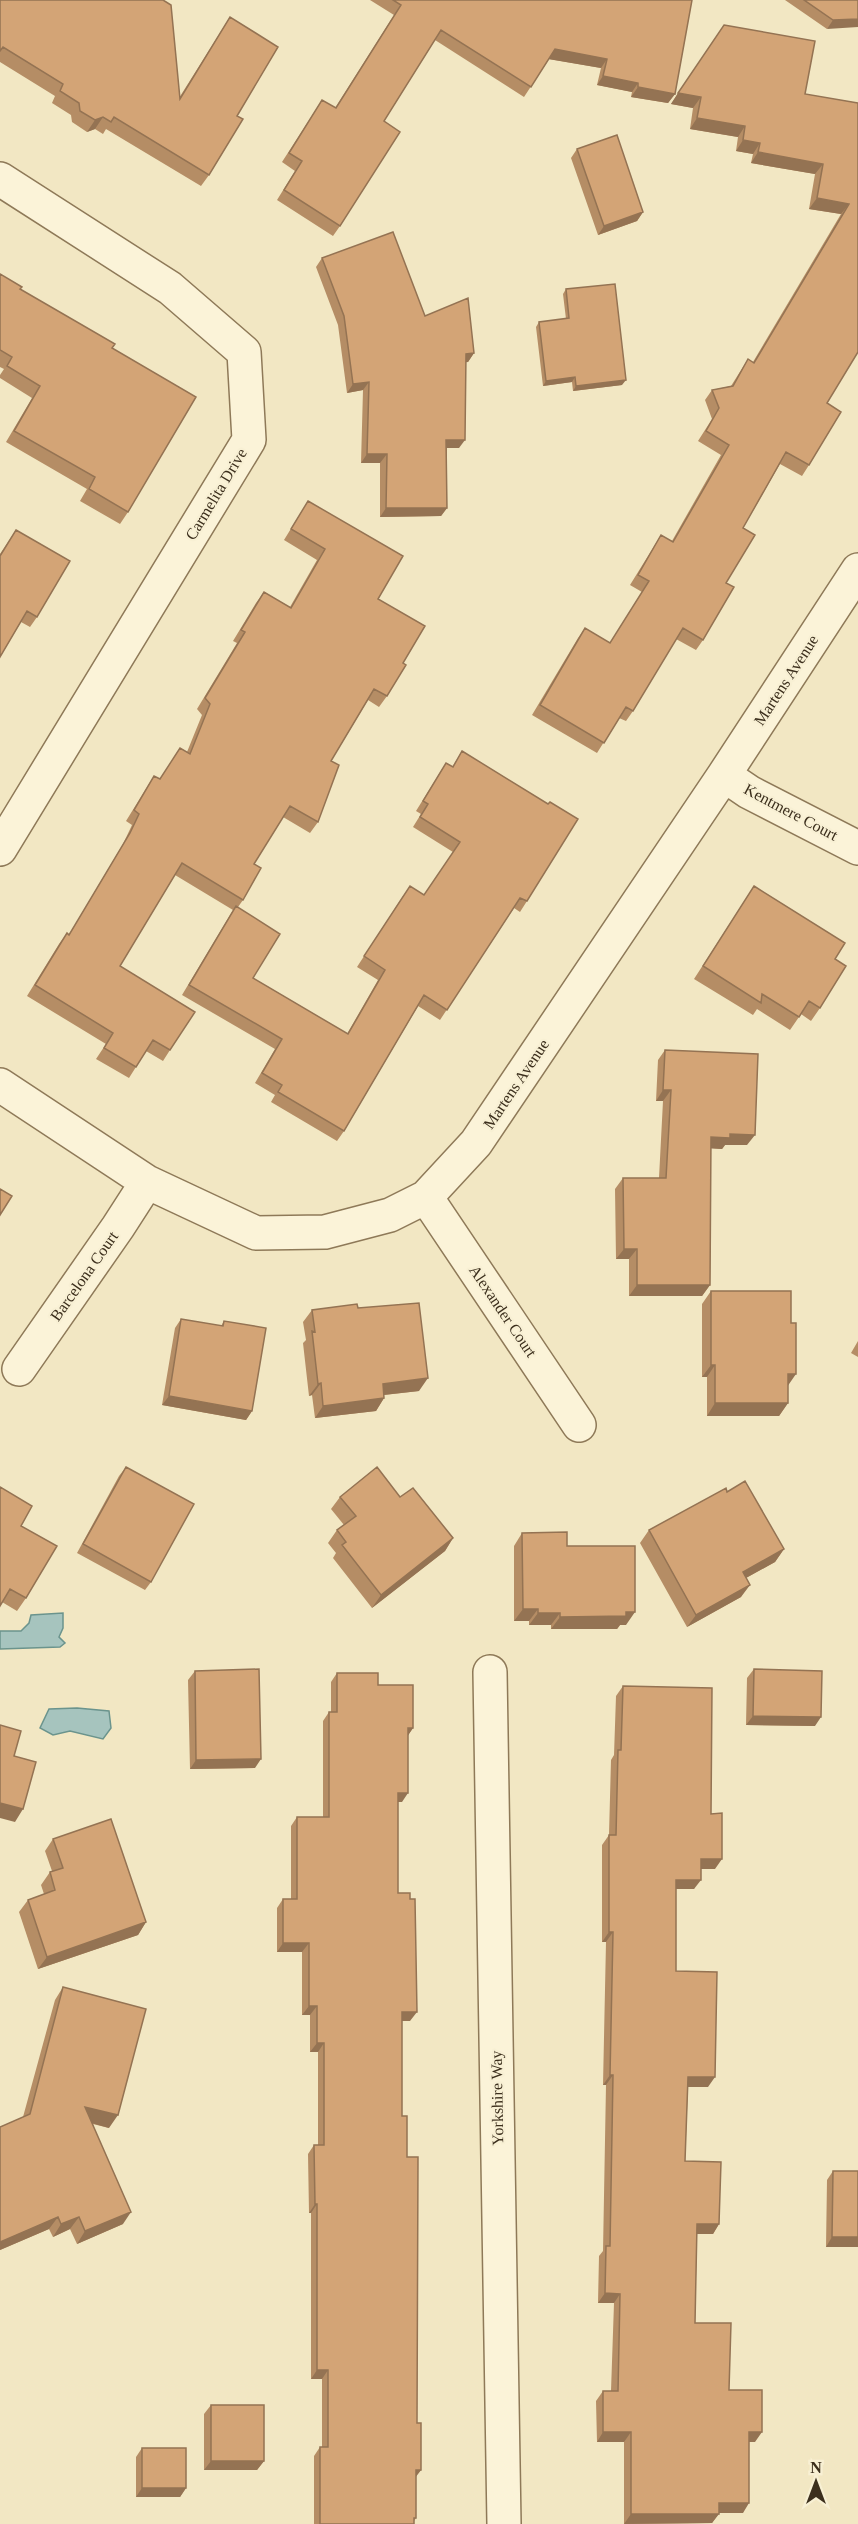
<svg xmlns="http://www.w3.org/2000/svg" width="858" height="2524" font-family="'Times New Roman',serif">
  <rect width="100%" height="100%" fill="#f2e7c3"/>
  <path fill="#a6c4be" stroke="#6b948d" stroke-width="1.5" d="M63 1613V1628L59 1637 65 1643 60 1647 0 1649V1631H21L29 1623 31 1615Z
    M77 1708 109 1711 111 1728 103 1739 70 1731 53 1735 40 1728 49 1709Z"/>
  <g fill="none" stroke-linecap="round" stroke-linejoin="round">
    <defs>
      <path id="minor" d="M0 179 170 288 244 352 249 440 0 849
        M724 775 749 792 858 848
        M0 1085 147 1182 256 1233 325 1232 390 1215 426 1197 476 1143 724 775 858 570
        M426 1197 579 1425
        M19 1369 118 1227 147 1182
        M490 1672 504 2524"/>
    </defs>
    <use href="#minor" stroke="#8e7958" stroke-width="36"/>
    <use href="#minor" stroke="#fbf3d8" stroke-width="33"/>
  </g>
  <path fill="#b58d65" d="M0 0 179 98 230 17 237 116 209 175 201 186 106 129 103 134 95 129 87 132 72 122 71 115 52 103 55 96 0 62Z
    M370 0H692L675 94 668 103 631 97 632 92 597 85 601 68 549 59 524 97 435 40 384 121 340 226 333 236 277 200 295 171 282 162 322 100 335 108 394 15Z
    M785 0H858L827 29Z
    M724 25 805 94 858 103 827 403 809 465 802 476 780 464 743 528 726 583 703 640 696 650 676 639 633 711 626 721 619 718 597 753 532 715 578 638 585 628 610 643 642 592 630 585 661 535 672 541 721 455 698 441 712 419 705 400 712 390 731 386 748 359 753 362 841 214 809 209 815 174 751 163 753 154 736 151 738 137 690 129 693 108 671 104Z
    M577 149 643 212 637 221 598 235 571 158Z
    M322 258 425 316 474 353 468 362H466L459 448H447V508L441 516 380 517V463H361L363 390 347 393 338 325 316 267Z
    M0 274 20 289 112 348 128 512 120 524 80 501 87 489 6 442 32 398 0 378V375L4 369 0 367Z
    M566 289 622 385 573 391 572 382 543 386 536 327 539 322 566 319 563 294Z
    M308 501 378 599 403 663 387 696 379 707 368 700 331 761 318 822 310 833 283 817 254 864 243 900 238 907 253 978 347 1034 378 980 357 967 403 896 424 895 453 852 413 827 421 814 416 811 439 774 446 763 452 767 462 751 527 901 520 912 514 908 440 1020 418 1006 344 1131 337 1141 271 1102 275 1095 255 1083 275 1049 182 995 233 910 175 875 120 966 170 1050 163 1061 146 1051 129 1078 96 1059 106 1044 27 996 59 944 67 933 69 935 123 844 132 825 126 821 147 787 154 776 160 779 180 748 187 752 202 715 197 709 237 643 233 641 256 603 264 592 290 607 317 560 284 540Z
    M16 530 37 617 30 627 21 622 0 657V554Z
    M754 886 835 959 820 1008 811 1021 801 1014 790 1030 757 1009 753 1015 694 979Z
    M665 1050 747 1145H725L722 1149 711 1148 710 1285 702 1296H629V1259H616L615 1189 623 1178H659L663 1101H656L658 1060Z
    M711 1291 788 1386V1403L779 1416H707V1377H702V1304Z
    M358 1308 419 1391 384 1395V1398L376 1411 315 1418 312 1395 309 1396 303 1343 306 1340 303 1322 312 1310Z
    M181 1319 221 1326 224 1321 252 1411 246 1420 162 1405 175 1328Z
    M858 1341V1357L851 1353Z
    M126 1467 151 1582 145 1590 77 1553 119 1476Z
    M727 1492 784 1549 775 1562 746 1578 741 1597 687 1627 640 1543 649 1530Z
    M340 1497H400L453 1538 445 1551 372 1608 333 1558 336 1553 328 1543 337 1530 344 1525 331 1509Z
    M21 1526 26 1598 17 1611 2 1602Z
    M522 1533 567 1546 626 1625H620L617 1629H551V1625H529V1621H514V1546Z
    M754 1669 815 1726 746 1725 747 1678Z
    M195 1671 255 1768 190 1769 188 1680Z
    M337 1673 378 1685 413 1728 408 1735 402 1802H398V1893L410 2021H402V2116L407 2157 417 2423 421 2470 416 2476V2518L414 2521V2524H314V2456L320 2447H322V2379H311V2213H309L308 2154 314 2145H318V2052H310V2015H302V1952H277V1908L283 1899H291V1826L297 1817H323V1721L329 1712H331V1682Z
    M623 1686 711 1814 715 1869H701L694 1889H676V1971L708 2087H688L685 2161 719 2224 713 2234H697L695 2323 755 2442H749L743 2513H719L712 2523 624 2524V2442H597L596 2401 603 2391H611L614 2303H598L599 2256 603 2251 606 2085H603L606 1942H602V1845L609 1835 611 1760 614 1755 616 1696Z
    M53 1839 146 1922 138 1935 38 1969 19 1912 28 1900 44 1894 41 1885 50 1872 52 1871 45 1851Z
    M63 1987 109 2128 93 2124 123 2224 77 2244 70 2229 53 2237 49 2229 0 2250V2127L23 2117 55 2000Z
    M833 2171 858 2247H826L827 2180Z
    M211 2405 264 2461 257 2470H204V2414Z
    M142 2448 186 2488 180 2497H136V2457Z"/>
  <path fill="#947353" d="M858 19V27L827 29 833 20Z
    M555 49 607 59 601 68 548 59Z
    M603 76 638 83 632 92 597 85Z
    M638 87 675 94 668 103 631 97Z
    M678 93 701 97 693 108 671 104Z
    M103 117 95 129 87 132 95 120Z
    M697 118 745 126 738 137 690 129Z
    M743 140 760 143 753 154 736 151Z
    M758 152 823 164 815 174 751 163Z
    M817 198 849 204 841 214 809 209Z
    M643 212 637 221 598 235 604 226Z
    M474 353 468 362 460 363 466 354Z
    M575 377 572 382 543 386 546 381Z
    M626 380 622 385 573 391 576 386Z
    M369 382 363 390 347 393 353 384Z
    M446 440H465L459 448H440Z
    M367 454H387L380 463H361Z
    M386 508H447L441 516 380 517Z
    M663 1090H671L663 1101H656Z
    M730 1134 755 1135 747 1145H725L722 1149 703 1148 711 1137Z
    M624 1249H637L629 1259H616Z
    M637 1285H710L702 1296H629Z
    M711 1365H715L707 1377H702Z
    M788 1374H796L787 1387Z
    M428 1378 419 1391 374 1396 383 1384Z
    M321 1383 312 1395 309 1396 318 1384Z
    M169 1396 252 1411 246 1420 162 1405Z
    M384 1398 376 1411 315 1418 323 1406Z
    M715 1403H788L779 1416H707Z
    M453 1538 445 1551 372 1608 381 1595Z
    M784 1549 775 1562 735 1584 743 1572Z
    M750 1585 741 1597 687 1627 696 1615Z
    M523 1609H538L529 1621H514Z
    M626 1612H635L626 1625H620L617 1629H551L560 1617Z
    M538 1613H560L551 1625H529Z
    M753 1716 821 1717 815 1726 746 1725Z
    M408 1728H413L407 1737Z
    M261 1759 255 1768 190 1769 196 1760Z
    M398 1793H408L402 1802H392Z
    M0 1803 23 1809 15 1822 0 1818Z
    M701 1859H722L715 1869H694Z
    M676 1880H701L694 1889H669Z
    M146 1922 138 1935 38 1969 47 1957Z
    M609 1932H613L606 1942H602Z
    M283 1943H309L302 1952H277Z
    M309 2006H317L310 2015H302Z
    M402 2012H417L410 2021H395Z
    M317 2043H324L318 2052H310Z
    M610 2075H613L606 2085H603Z
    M688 2077H715L708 2087H681Z
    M85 2107 118 2115 109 2128 77 2119Z
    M315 2204H317L311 2213H309Z
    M131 2212 123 2224 77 2244 85 2231Z
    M58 2217 49 2229 0 2250V2242Z
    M79 2217 70 2229 53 2237 61 2224Z
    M697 2224H719L713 2234H690Z
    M832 2237H858V2247H826Z
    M605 2293 620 2294 614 2303H598Z
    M317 2370H328L322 2379H311Z
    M603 2432H631L624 2442H597Z
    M749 2432H762L755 2442H743Z
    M211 2461H264L257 2470H204Z
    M416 2470H421L415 2478Z
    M142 2488H186L180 2497H136Z
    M719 2503H749L743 2513H712Z
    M631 2514H719L712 2523 624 2524Z"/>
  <path fill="#d3a476" stroke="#947353" stroke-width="1.5" d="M0 0H163L171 5 180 99 230 17 278 47 237 116 243 119 209 175 114 117 111 122 103 117 95 120 80 111 79 103 60 91 63 84 3 47 0 51Z
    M393 0H692L675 94 638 87V83L603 76 607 59 555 49 531 87 441 30 384 121 400 132 340 226 284 190 302 161 289 153 322 100 336 108 401 5Z
    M804 0H858V19L833 20Z
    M724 25 815 41 805 94 858 103V352L827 403 841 412 809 465 786 452 743 528 755 535 726 583 734 587 703 640 683 628 633 711 626 707 604 743 540 705 585 628 610 643 649 581 638 575 661 535 673 542 729 445 706 431 719 408 712 390 733 386 748 359 754 363 849 204 817 198 823 164 758 152 760 143 743 140 745 126 697 118 701 97 678 93Z
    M617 135 643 212 604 226 577 149Z
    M393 232 425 316 468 298 474 353 466 354 465 440H446L447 508H386L387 454H367L369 382 353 384 344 316 322 258Z
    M0 274 22 287 20 289 115 344 112 348 196 397 128 512 89 489 95 477 14 431 40 386 7 366 12 357 0 350Z
    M615 284 626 380 576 386 575 377 546 381 539 322 569 318 566 289Z
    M308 501 403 556 378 599 425 626 403 663 406 665 387 696 374 689 331 761 339 765 318 822 290 806 254 864 261 868 243 900 182 863 120 966 195 1012 170 1050 153 1040 136 1067 104 1048 113 1033 35 985 67 933 69 935 130 833 139 814 134 810 154 776 160 779 180 748 190 754 210 704 205 698 245 632 241 630 264 592 291 608 325 549 291 529Z
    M16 530 70 561 37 617 27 611 0 657V556Z
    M462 751 548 804 550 802 578 819 527 901 520 898 447 1010 424 995 344 1131 278 1092 282 1085 262 1073 282 1039 189 985 236 906 280 934 253 978 348 1034 385 970 364 956 410 886 424 895 460 842 420 817 428 804 423 801 446 763 453 767Z
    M754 886 845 943 835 959 846 966 820 1008 809 1001 799 1017 762 994 761 1003 703 966Z
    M665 1050 758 1054 755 1135 730 1134V1138L711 1137 710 1285H637V1249H624L623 1178H666L671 1090H663Z
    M0 1189 12 1196 0 1215Z
    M711 1291H791V1323H796V1374H788V1403H715V1365H711Z
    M419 1303 428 1378 383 1384 384 1398 323 1406 321 1383 318 1384 312 1331 315 1332 312 1310 357 1304 358 1308Z
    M181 1319 223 1326 224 1321 266 1328 252 1411 169 1396Z
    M126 1467 194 1504 151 1582 83 1544Z
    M377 1467 400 1497 413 1488 453 1538 381 1595 342 1545 346 1542 337 1530 356 1516 340 1497Z
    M745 1481 784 1549 743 1572 750 1585 696 1615 649 1530 726 1488 727 1492Z
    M0 1487 32 1506 21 1526 57 1546 26 1598 10 1589 0 1606Z
    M567 1532V1546H635V1612H626V1616L560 1617V1613H538V1609H523L522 1533Z
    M259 1669 261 1759 196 1760 195 1671Z
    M754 1669 822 1671 821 1717 753 1716Z
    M337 1673H378V1685H413V1728H408V1793H398V1893H410V1899H415L417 2012H402V2116H407V2157H418L417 2423H421V2470H416V2518H414V2524H320V2447H328V2370H317V2204H315L314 2145H324V2043H317V2006H309V1943H283V1899H297V1817H329V1712H337Z
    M623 1686 712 1688 711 1814 722 1813V1859H701V1880H676V1971L717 1972 715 2077H688L685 2161 721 2162 719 2224H697L695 2323H731L729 2390H762V2432H749V2503H719V2514H631V2432H603V2391H618L620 2294 605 2293 606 2246H610L613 2075H610L613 1932H609V1835H616L618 1750H621Z
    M0 1725 21 1731 14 1756 36 1762 23 1809 0 1803Z
    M111 1819 146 1922 47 1957 28 1900 55 1890 50 1872 63 1868 53 1839Z
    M63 1987 146 2009 118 2115 85 2107 131 2212 85 2231 79 2217 61 2224 58 2217 0 2242V2127L30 2114Z
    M833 2171H858V2237H832Z
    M211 2405H264V2461H211Z
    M142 2448H186V2488H142Z"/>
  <g text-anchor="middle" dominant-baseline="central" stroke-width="4.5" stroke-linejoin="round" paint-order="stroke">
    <g font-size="16" fill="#3c2f1d" stroke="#f8f0d4">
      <text transform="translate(216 494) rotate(-59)">Carmelita Drive</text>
      <text transform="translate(786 680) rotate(-57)">Martens Avenue</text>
      <text transform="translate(791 812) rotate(28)">Kentmere Court</text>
      <text transform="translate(516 1084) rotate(-56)">Martens Avenue</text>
      <text transform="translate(84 1276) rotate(-55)">Barcelona Court</text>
      <text transform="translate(503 1311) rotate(56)">Alexander Court</text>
      <text transform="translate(497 2098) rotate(-91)">Yorkshire Way</text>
    </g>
  </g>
  <g transform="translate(816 2482)" stroke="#f8f0d4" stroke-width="4.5" paint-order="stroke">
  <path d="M0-4.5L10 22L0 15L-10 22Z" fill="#3c2f1d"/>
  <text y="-9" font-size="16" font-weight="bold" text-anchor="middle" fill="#3c2f1d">N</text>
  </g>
</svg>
